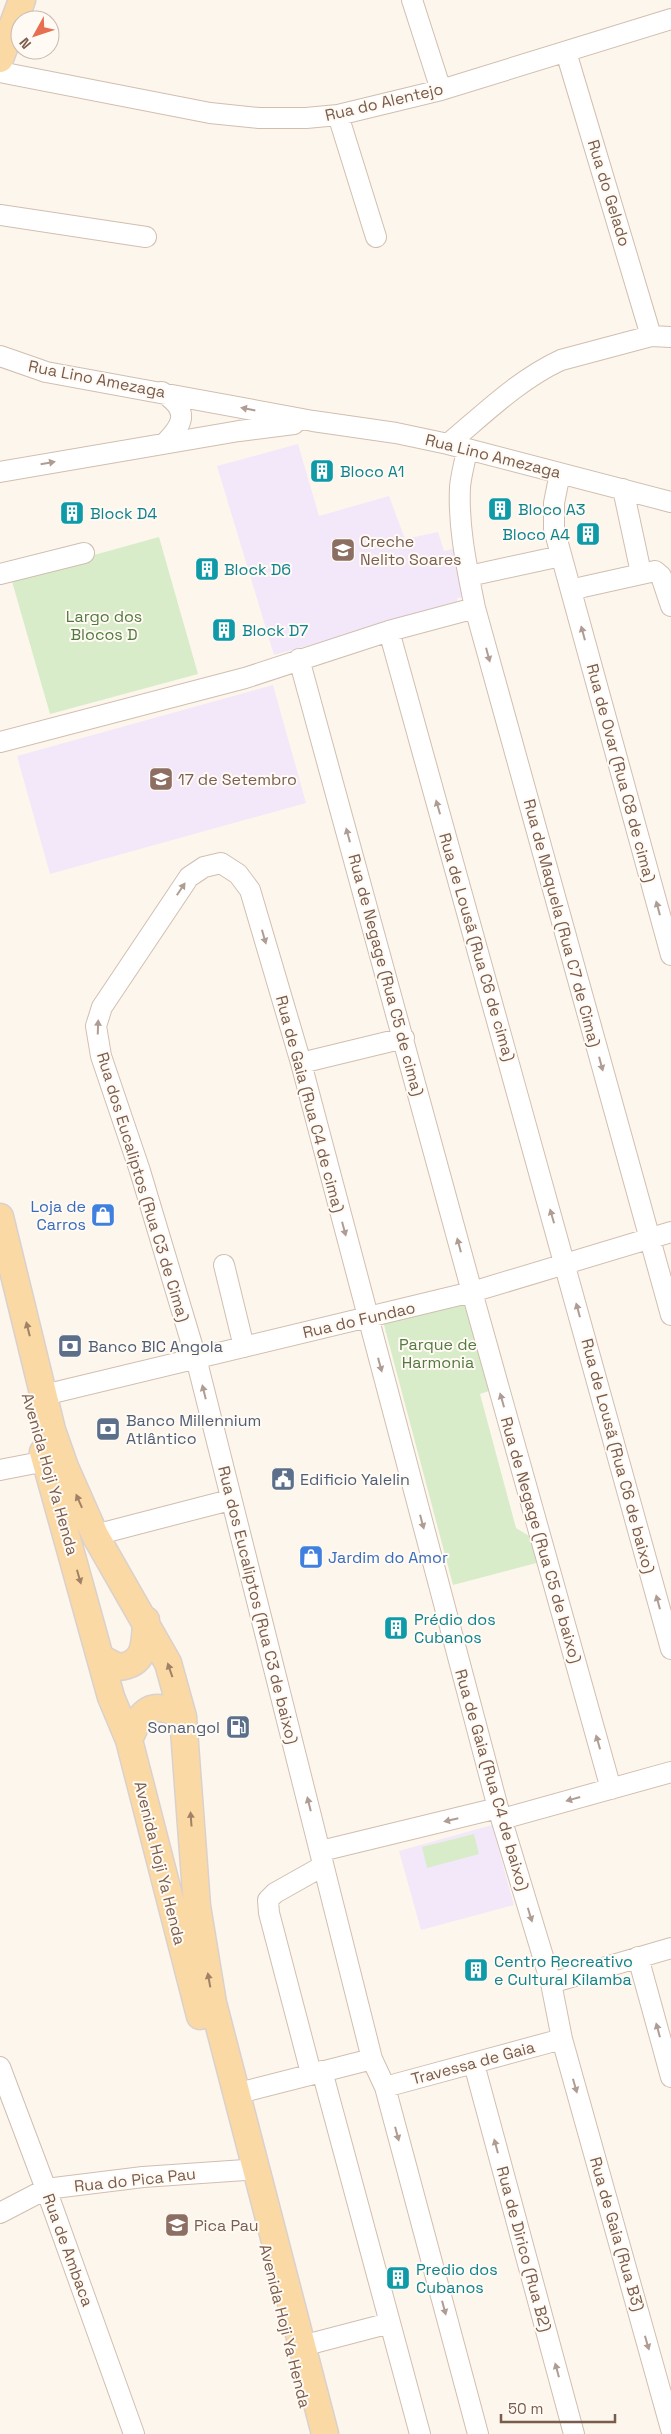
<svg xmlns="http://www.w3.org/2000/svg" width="671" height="2434" font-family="'Space Grotesk',sans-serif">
  <rect width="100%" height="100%" fill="#fdf6ec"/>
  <path fill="#f3e8fa" d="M298 444 319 516 389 496 405 539 438 532 444 551 457 548V568L466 597 457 598 458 605 274 655 217 466Z
    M273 685 306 803 50 874 17 756Z
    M492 1825 514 1905 421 1930 399 1851Z"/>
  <path fill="#d8ecc9" d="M159 537 198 674 50 714 11 578Z
    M469 1299 495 1389 480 1394 516 1528 534 1539 540 1562 453 1585 383 1321Z
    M474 1834 479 1854 427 1868 422 1847Z"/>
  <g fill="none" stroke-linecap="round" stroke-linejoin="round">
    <defs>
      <path id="minor" d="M412 0 441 90
        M566 52 651 336
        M0 72 210 113 259 118H306L338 115 441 90 671 19
        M338 115 376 237
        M0 215 146 237
        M0 356 46 372 313 421 396 433 448 444 671 502
        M162 392C188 409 186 422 165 443
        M448 444C484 414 518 380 561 360L651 336 671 337
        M467 449C465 462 461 475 460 487 458 528 467 568 475 608L671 1315
        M0 472 239 431 294 424
        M560 473 554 503V529L671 955
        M623 489 641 573
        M0 574 84 553
        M469 576 561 556
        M572 591 583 587 655 571 661 576 671 606
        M389 631 671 1649
        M299 659 472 1292 611 1789
        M0 742 245 678 389 631 475 608
        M301 1063 404 1038
        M224 1265 244 1347
        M44 1395 472 1292 671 1232
        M0 1470 46 1461
        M95 1535 230 1500
        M502 1819 671 1772
        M321 1851 498 1808
        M638 1957 671 2077
        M551 1983 671 1948
        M474 2064 574 2434
        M0 2067 46 2189 134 2434
        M322 2071 420 2434
        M311 2073 269 1913 268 1900 275 1893 323 1866
        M385 2087 562 2039
        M235 2094 372 2059
        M0 2213 46 2189 143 2177 245 2170
        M302 2346 390 2323
        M478 2434 385 2087 372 2059 196 1358 140 1171 101 1056 96 1026 102 1007 189 877 204 867 221 863 238 874 250 890 301 1063 498 1808 551 1983 562 2039 671 2429"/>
      <path id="major" d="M0 59 22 0
        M0 1217 52 1430 65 1467 95 1535 168 1663 183 1717 197 1906 213 2003 325 2434
        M43 1452 111 1697 129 1740 200 2016
        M101 1658 118 1667C146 1665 145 1643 146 1620
        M129 1740C142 1709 151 1699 183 1717"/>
    </defs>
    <use href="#minor" stroke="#d1beb0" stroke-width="22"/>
    <use href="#major" stroke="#dad1cd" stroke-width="29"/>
    <use href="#minor" stroke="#fff" stroke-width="20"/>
    <use href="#major" stroke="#fbd9a5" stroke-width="26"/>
  </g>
  <defs><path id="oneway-solid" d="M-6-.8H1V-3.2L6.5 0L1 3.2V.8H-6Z" transform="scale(1.25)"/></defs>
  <g fill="#af9d94">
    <use href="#oneway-solid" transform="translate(248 409) rotate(-169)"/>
    <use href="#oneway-solid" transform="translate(48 463) rotate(-10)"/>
    <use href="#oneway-solid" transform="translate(583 633) rotate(-105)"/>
    <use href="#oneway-solid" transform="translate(488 655) rotate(75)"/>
    <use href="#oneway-solid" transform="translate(438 807) rotate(-106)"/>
    <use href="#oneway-solid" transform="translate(348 835) rotate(-105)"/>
    <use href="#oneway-solid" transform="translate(181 889) rotate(-56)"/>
    <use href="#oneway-solid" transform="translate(658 908) rotate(-105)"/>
    <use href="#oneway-solid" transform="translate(264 937) rotate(74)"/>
    <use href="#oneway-solid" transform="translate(98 1027) rotate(-88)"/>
    <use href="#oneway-solid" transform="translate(601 1064) rotate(75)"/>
    <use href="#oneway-solid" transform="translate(552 1216) rotate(-106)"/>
    <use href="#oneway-solid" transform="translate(344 1229) rotate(75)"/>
    <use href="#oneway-solid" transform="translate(459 1245) rotate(-105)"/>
    <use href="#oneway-solid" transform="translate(578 1310) rotate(-105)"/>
    <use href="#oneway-solid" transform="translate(380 1365) rotate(75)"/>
    <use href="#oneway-solid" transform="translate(204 1392) rotate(-104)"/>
    <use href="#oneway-solid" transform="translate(502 1400) rotate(-106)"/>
    <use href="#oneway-solid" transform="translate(422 1522) rotate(75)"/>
    <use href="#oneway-solid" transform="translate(658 1602) rotate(-105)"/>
    <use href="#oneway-solid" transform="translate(598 1742) rotate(-106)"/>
    <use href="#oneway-solid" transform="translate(573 1799) rotate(164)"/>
    <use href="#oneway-solid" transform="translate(309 1804) rotate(-104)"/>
    <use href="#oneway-solid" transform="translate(451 1820) rotate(167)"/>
    <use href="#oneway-solid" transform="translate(530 1915) rotate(73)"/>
    <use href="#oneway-solid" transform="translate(658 2030) rotate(-105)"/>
    <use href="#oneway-solid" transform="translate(575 2086) rotate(74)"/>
    <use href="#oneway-solid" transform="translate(397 2134) rotate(75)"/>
    <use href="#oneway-solid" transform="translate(496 2146) rotate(-105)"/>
    <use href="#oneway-solid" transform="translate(444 2308) rotate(75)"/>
    <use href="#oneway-solid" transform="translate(647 2343) rotate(74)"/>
    <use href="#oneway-solid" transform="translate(557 2370) rotate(-105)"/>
  </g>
  <g fill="#a18267">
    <use href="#oneway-solid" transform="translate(28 1329) rotate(-104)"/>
    <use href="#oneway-solid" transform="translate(79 1501) rotate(-114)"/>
    <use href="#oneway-solid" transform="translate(79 1577) rotate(74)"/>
    <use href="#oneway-solid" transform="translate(170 1670) rotate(-109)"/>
    <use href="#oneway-solid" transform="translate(191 1819) rotate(-94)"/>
    <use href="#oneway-solid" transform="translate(209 1980) rotate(-100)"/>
  </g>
  <defs>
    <symbol id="building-square" viewBox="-11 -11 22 22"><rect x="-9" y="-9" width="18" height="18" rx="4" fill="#0f9aa8" stroke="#fffaf3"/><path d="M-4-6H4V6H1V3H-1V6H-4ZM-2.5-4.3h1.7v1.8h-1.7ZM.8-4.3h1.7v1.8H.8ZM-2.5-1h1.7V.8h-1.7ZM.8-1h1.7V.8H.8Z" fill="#fff"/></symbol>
    <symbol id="school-square" viewBox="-11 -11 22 22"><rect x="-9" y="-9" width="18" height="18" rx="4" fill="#8d6e63" stroke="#fffaf3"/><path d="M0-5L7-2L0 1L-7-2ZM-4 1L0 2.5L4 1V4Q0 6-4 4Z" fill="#fff"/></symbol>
    <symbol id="university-square" viewBox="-11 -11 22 22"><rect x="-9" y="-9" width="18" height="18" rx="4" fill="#8d6e63" stroke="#fffaf3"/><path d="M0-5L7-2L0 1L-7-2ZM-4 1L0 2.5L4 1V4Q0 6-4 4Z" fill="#fff"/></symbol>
    <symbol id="shop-square" viewBox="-11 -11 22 22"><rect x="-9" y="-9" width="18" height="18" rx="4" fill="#3f7fe0" stroke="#fffaf3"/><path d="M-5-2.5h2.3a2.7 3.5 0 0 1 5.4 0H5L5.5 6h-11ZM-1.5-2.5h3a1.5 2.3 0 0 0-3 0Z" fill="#fff"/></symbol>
    <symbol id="bank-square" viewBox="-11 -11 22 22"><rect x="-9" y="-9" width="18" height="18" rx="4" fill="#5c6f8a" stroke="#fffaf3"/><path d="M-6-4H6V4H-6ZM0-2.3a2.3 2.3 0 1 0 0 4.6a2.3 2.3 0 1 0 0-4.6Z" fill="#fff"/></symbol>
    <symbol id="civic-square" viewBox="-11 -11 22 22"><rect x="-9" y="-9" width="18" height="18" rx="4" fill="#5c6f8a" stroke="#fffaf3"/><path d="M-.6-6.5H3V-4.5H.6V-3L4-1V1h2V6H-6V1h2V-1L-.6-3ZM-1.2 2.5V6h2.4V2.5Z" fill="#fff"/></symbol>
    <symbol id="fuel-square" viewBox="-11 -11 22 22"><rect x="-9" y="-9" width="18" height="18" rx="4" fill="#5c6f8a" stroke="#fffaf3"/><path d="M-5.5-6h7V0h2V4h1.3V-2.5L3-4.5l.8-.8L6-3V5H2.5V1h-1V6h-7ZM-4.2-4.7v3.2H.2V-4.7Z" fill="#fff"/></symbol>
  </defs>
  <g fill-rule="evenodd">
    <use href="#building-square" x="308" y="457" width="28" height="28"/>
    <use href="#building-square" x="486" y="495" width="28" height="28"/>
    <use href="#building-square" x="58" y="499" width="28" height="28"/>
    <use href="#building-square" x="574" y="520" width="28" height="28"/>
    <use href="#school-square" x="329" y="536" width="28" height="28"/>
    <use href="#building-square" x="193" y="555" width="28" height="28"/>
    <use href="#building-square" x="210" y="616" width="28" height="28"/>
    <use href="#university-square" x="147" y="765" width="28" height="28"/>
    <use href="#shop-square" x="89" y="1201" width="28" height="28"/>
    <use href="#bank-square" x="56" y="1332" width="28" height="28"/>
    <use href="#bank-square" x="94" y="1415" width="28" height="28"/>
    <use href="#civic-square" x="269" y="1465" width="28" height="28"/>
    <use href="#shop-square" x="297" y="1543" width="28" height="28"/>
    <use href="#building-square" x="382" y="1614" width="28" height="28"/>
    <use href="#fuel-square" x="224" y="1713" width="28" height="28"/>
    <use href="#building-square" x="462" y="1956" width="28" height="28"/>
    <use href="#school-square" x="163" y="2211" width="28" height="28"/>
    <use href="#building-square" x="384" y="2264" width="28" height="28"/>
  </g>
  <g text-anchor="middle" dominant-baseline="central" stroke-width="4" stroke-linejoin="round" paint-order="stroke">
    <g font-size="16" fill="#7a5c4d" stroke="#fffaf3">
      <text transform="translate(384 102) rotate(-13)">Rua do Alentejo</text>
      <text transform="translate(609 193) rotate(73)">Rua do Gelado</text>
      <text transform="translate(97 379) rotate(11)">Rua Lino Amezaga</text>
      <text transform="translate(493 456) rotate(14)">Rua Lino Amezaga</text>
      <text transform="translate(621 773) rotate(75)">Rua de Ovar (Rua C8 de cima)</text>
      <text transform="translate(562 923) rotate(75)">Rua de Maquela (Rua C7 de Cima)</text>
      <text transform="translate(477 947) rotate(74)">Rua de Lousã (Rua C6 de cima)</text>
      <text transform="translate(386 975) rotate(75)">Rua de Negage (Rua C5 de cima)</text>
      <text transform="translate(310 1104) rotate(75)">Rua de Gaia (Rua C4 de cima)</text>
      <text transform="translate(143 1187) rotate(73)">Rua dos Eucaliptos (Rua C3 de Cima)</text>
      <text transform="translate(359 1320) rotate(-13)">Rua do Fundao</text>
      <text transform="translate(618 1456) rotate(75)">Rua de Lousã (Rua C6 de baixo)</text>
      <text transform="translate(50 1474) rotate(74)">Avenida Hoji Ya Henda</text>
      <text transform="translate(541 1540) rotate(74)">Rua de Negage (Rua C5 de baixo)</text>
      <text transform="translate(258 1605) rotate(76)">Rua dos Eucaliptos (Rua C3 de baixo)</text>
      <text transform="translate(492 1780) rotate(74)">Rua de Gaia (Rua C4 de baixo)</text>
      <text transform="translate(160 1863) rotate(76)">Avenida Hoji Ya Henda</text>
      <text transform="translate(473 2063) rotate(-15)">Travessa de Gaia</text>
      <text transform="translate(135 2180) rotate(-6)">Rua do Pica Pau</text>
      <text transform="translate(617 2234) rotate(74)">Rua de Gaia (Rua B3)</text>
      <text transform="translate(524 2249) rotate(75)">Rua de Dirico (Rua B2)</text>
      <text transform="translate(68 2250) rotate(70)">Rua de Ambaca</text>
      <text transform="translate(285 2326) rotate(76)">Avenida Hoji Ya Henda</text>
    </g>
    <g font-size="16" fill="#0d838f" stroke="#fffaf3" text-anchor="start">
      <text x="340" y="471">Bloco A1</text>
      <text x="518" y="509">Bloco A3</text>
      <text x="90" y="513">Block D4</text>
      <text x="570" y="534" text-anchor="end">Bloco A4</text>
      <text x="224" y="569">Block D6</text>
      <text x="242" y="630">Block D7</text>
      <text x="414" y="1619">Prédio dos<tspan x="414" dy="18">Cubanos</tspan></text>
      <text x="494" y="1961">Centro Recreativo<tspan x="494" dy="18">e Cultural Kilamba</tspan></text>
      <text x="416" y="2269">Predio dos<tspan x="416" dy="18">Cubanos</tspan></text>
    </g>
    <g font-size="16" fill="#785e54" stroke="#fffaf3" text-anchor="start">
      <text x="360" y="541">Creche<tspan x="360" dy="18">Nelito Soares</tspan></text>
      <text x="178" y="779">17 de Setembro</text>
      <text x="194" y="2225">Pica Pau</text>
    </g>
    <g font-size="16" fill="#537a41" stroke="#fffaf3">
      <text x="104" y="616">Largo dos<tspan x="104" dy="18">Blocos D</tspan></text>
      <text x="438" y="1344">Parque de<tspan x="438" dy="18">Harmonia</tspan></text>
    </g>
    <g font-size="16" fill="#366cbe" stroke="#fffaf3" text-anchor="end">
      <text x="86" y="1206">Loja de<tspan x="86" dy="18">Carros</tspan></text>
      <text x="328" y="1557" text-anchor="start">Jardim do Amor</text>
    </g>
    <g font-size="16" fill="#4e5e75" stroke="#fffaf3" text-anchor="start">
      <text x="88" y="1346">Banco BIC Angola</text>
      <text x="126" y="1420">Banco Millennium<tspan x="126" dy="18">Atlântico</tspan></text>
      <text x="300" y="1479">Edificio Yalelin</text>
      <text x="220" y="1727" text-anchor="end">Sonangol</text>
    </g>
  </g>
  <g transform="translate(35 35) rotate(230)"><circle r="24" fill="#fffaf3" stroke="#cabbb1"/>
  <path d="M0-4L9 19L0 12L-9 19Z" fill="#e76f51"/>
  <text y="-8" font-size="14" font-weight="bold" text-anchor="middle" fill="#7a5c4d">N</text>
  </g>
  <path d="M501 2414v8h114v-8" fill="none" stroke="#7a5c4d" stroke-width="2.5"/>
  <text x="508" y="2414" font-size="15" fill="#7a5c4d" stroke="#fffaf3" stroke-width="4" paint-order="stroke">50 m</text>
</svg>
